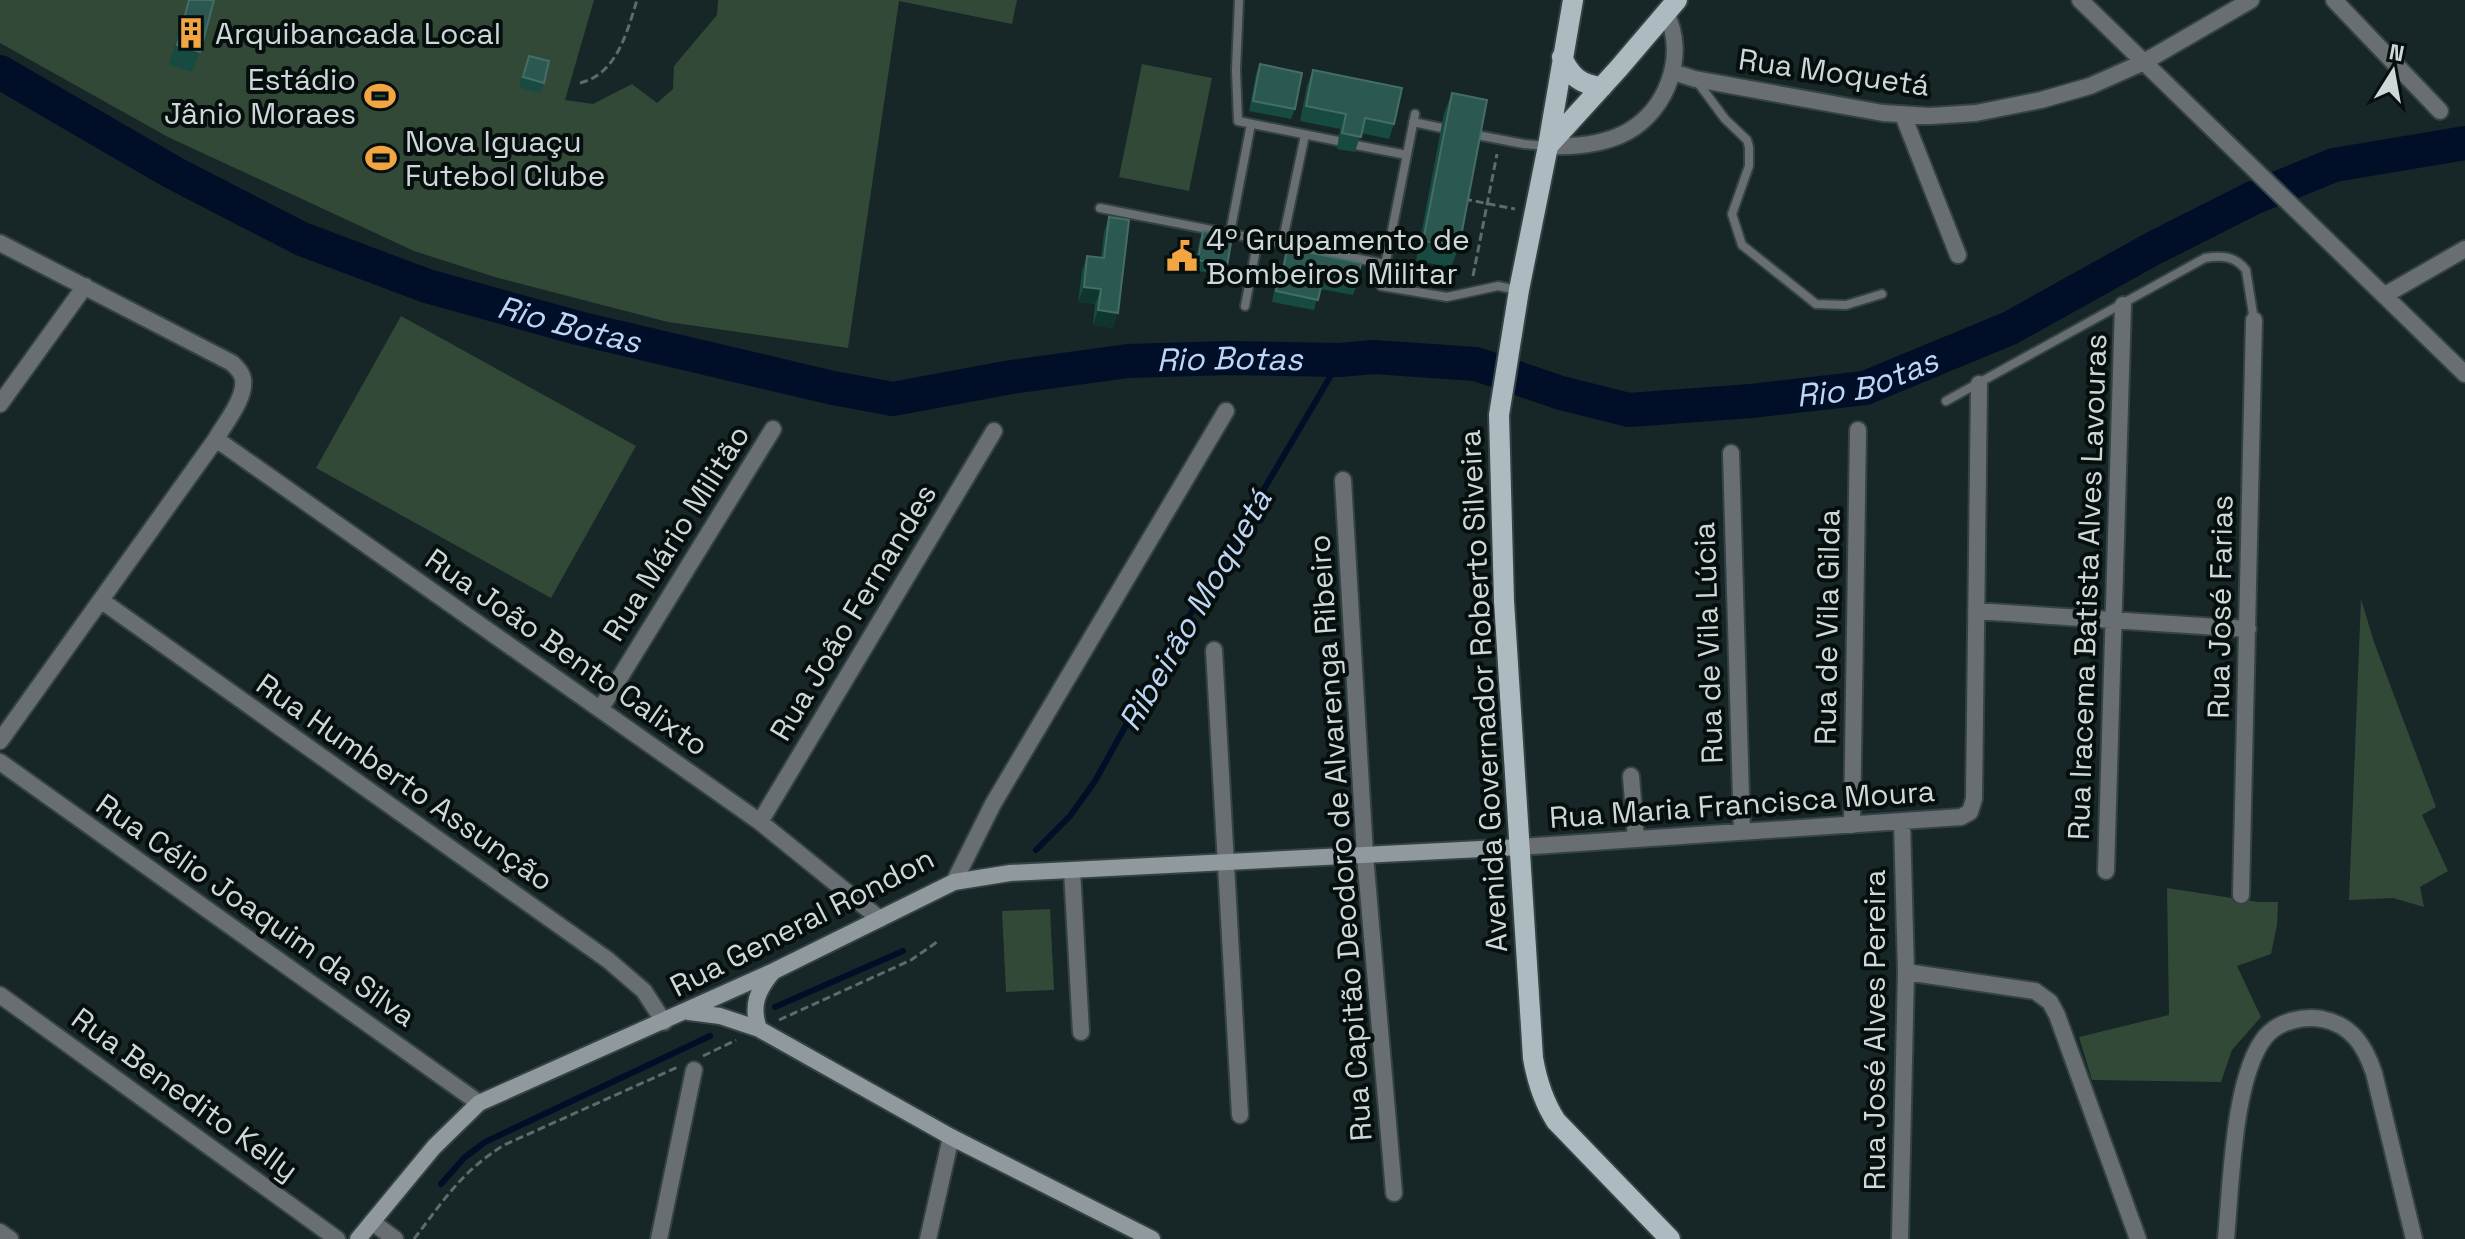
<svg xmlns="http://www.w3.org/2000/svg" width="2465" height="1239" font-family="'Space Grotesk',sans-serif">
  <rect width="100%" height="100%" fill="#172627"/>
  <path fill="#334937" d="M0 0H594L565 100 593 104 632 84 657 103 673 89 674 66 717 15 718 0H1017L1012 24 899 1 848 348 668 322 495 277 414 251 168 137 0 43Z
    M1142 64 1212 78 1189 191 1119 177Z
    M401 316 636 446 551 598 316 468Z
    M2361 599 2374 642 2436 807 2422 815 2448 871 2420 887 2424 907 2393 898 2349 900Z
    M2167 888 2258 902H2278L2277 925 2271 954 2237 966 2261 1017 2232 1050 2221 1082 2092 1080 2079 1037 2169 1015Z
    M1050 909 1054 990 1006 992 1002 911Z"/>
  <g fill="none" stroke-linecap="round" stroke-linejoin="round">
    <path stroke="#000e27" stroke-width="6" d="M1036 850 1070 816 1095 781 1145 691 1340 360
      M775 1007 903 951
      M441 1184 464 1158 485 1142 710 1036"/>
    <path stroke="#000e27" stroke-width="34" id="s1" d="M0 72 172 172 302 239 427 286 578 328 833 388 893 399 1011 377 1128 361 1229 358 1340 360 1373 357 1476 364 1561 393 1629 410 1751 401 1865 388 2010 328 2152 249 2253 198 2334 165 2465 143"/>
    <defs>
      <path id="lane" d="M1239 0 1236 70 1238 121 1338 141
        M1696 80 1725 119 1747 140 1749 147V166L1732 214 1742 245 1816 304 1846 305 1882 294
        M1415 114 1381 286 1447 297 1498 286 1518 290
        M1413 122 1442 128
        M1477 135 1524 144 1547 146
        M1356 145 1407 155
        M1100 208 1385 264
        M1230 233 1251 124
        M1282 244 1305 135
        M1245 306 1258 239
        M1946 401 2205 258C2222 255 2235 256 2246 270L2254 320"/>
      <path id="street" d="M2080 0 2465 374
        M2334 0 2440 111
        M1673 72 1695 79 1883 113 1930 116 1976 113 2041 100 2090 86 2144 62 2251 0
        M1903 115 1958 255
        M1548 146C1574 147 1603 145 1627 132 1668 109 1687 55 1666 13
        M0 243 232 363C236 367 242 372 243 379 246 398 225 423 216 439L0 741
        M2385 295 2465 249
        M0 404 85 286
        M216 439 760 822 880 919
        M1731 453 1742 832
        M1343 480 1365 855 1394 1193
        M102 601 608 960 644 991 664 1022
        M1976 611 2248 629
        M1214 650 1240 1115
        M601 708 773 429
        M0 762 479 1103
        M1631 776 1636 839
        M760 822 994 431
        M1852 825 1858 430
        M1520 847 1961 817 1970 812 1974 799 1979 384
        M1072 870 1081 1032
        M2106 871 2123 305
        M954 882 993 804 1226 411
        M2241 895 2254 320
        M1906 972 2035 991 2050 1002 2057 1015 2138 1239
        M0 995 337 1239
        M372 1222 395 1239
        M0 1232 10 1239
        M659 1239 694 1070
        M928 1239 951 1137
        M1900 1239 1906 972 1902 822
        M2226 1239C2231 1187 2233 1075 2266 1036 2279 1021 2303 1016 2322 1019 2352 1025 2365 1046 2374 1073L2414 1239"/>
      <path id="secondary" d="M689 1012 720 1016 759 1029 951 1137 1152 1239
        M759 1029C751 1006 757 991 772 973
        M358 1239 434 1147 479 1103 774 971 954 882 1010 873 1520 847"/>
      <path id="primary" d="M1573 0 1548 146 1519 290 1499 415 1504 601 1533 1058C1537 1081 1543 1101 1556 1121L1670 1239
        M1562 57C1570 76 1581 85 1602 87
        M1548 146 1619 68 1677 0"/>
    </defs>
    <use href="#lane" stroke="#344243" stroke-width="12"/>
    <use href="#street" stroke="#344243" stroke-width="20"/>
    <use href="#secondary" stroke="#344243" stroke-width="20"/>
    <use href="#primary" stroke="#344243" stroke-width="24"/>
    <path stroke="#5e6a6b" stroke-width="3" stroke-dasharray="8 4" stroke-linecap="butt" d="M580 83C617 74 627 32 637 0
      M1464 199 1515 209
      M1473 276 1497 154
      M779 1020 911 960 937 942
      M703 1056 736 1040
      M414 1239C444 1200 461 1172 504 1145L678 1067"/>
    <use href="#lane" stroke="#686e71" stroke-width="8"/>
    <use href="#street" stroke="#686e71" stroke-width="16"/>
    <use href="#secondary" stroke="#8f999e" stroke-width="16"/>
    <use href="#primary" stroke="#adbbc1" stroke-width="20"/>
  </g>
  <path fill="#174a40" d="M188 0H214L200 52 192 72 169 65Z
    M529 56 544 83 540 93 519 87Z
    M1260 64 1295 109 1291 119 1249 111 1256 74Z
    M1313 70 1394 124 1389 139 1361 133 1355 152 1337 149 1340 129 1300 121 1307 85Z
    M1452 93 1459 247 1451 267 1416 261 1444 113Z
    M1109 217 1113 328 1093 325 1095 304 1078 302 1082 271 1087 256 1101 258 1104 232Z
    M1203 231 1227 266 1223 276 1194 270 1199 242Z
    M1287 248 1357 285 1353 295 1320 289 1314 310 1272 302 1276 280 1280 270H1281Z"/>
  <path fill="#0f352f" d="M1084 287 1101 289 1095 304 1078 302Z
    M1098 310 1118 313 1113 328 1093 325Z"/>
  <path fill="#2b5951" stroke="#446d66" stroke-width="2" d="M189 0H214L200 52 177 45Z
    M529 56 549 61 544 83 523 77Z
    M1260 64 1302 73 1295 109 1253 101Z
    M1313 70 1402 88 1394 124 1365 118 1361 137 1342 133 1346 114 1306 106Z
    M1452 93 1487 100 1459 247 1423 241Z
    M1109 217 1129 220 1118 313 1098 310 1101 289 1084 287 1087 256 1104 258Z
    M1203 231 1232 237 1227 266 1198 260Z
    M1287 248 1361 263 1357 285 1323 278 1318 300 1276 291 1280 270 1283 271Z"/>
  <defs>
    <symbol id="building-bare" viewBox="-9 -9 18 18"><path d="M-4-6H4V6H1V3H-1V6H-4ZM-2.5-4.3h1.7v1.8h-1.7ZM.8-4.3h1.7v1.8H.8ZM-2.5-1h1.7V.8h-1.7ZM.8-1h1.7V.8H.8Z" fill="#f2a541" stroke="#070e0e" stroke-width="2.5" paint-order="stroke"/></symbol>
    <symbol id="stadium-bare" viewBox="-9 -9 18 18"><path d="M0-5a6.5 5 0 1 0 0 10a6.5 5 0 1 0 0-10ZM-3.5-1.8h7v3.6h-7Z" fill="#f2a541" stroke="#070e0e" stroke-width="2.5" paint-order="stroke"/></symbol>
    <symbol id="civic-bare" viewBox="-9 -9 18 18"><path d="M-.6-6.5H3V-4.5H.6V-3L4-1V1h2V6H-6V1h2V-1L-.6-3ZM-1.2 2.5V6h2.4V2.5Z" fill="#f2a541" stroke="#070e0e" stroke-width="2.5" paint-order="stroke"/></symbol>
  </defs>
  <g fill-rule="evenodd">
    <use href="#building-bare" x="169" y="11" width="44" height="44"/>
    <use href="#stadium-bare" x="358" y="74" width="44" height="44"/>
    <use href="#stadium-bare" x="359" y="136" width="44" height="44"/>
    <use href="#civic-bare" x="1160" y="234" width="44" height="44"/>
  </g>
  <g text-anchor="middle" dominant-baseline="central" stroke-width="8" stroke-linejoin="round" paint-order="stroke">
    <g font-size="30" fill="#cfd8d9" stroke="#070e0e" text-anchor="start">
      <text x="215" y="33">Arquibancada Local</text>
      <text x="356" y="79" text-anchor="end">Estádio<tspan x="356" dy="34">Jânio Moraes</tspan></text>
      <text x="405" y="141">Nova Iguaçu<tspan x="405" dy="34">Futebol Clube</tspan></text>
      <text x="1206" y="239">4º Grupamento de<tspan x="1206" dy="34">Bombeiros Militar</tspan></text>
    </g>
    <g font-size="30" fill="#cfd8d9" stroke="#070e0e">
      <text transform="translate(1834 72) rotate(8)">Rua Moquetá</text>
      <text transform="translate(676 533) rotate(-58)">Rua Mário Militão</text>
      <text transform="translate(2087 587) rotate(-88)">Rua Iracema Batista Alves Lavouras</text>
      <text transform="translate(2220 607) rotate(-89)">Rua José Farias</text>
      <text transform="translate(853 612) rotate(-59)">Rua João Fernandes</text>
      <text transform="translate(1827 627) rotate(-89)">Rua de Vila Gilda</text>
      <text transform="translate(1708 643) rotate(-92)">Rua de Vila Lúcia</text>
      <text transform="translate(567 652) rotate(35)">Rua João Bento Calixto</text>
      <text transform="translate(1483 691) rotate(-93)">Avenida Governador Roberto Silveira</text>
      <text transform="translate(405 782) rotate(35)">Rua Humberto Assunção</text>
      <text transform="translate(1742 804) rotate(-4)">Rua Maria Francisca Moura</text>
      <text transform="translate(1340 838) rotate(-94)">Rua Capitão Deodoro de Alvarenga Ribeiro</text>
      <text transform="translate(256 910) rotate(35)">Rua Célio Joaquim da Silva</text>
      <text transform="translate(802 922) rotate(-27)">Rua General Rondon</text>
      <text transform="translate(1874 1030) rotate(-90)">Rua José Alves Pereira</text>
      <text transform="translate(185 1094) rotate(36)">Rua Benedito Kelly</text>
    </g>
    <g font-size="32" font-style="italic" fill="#bed6f6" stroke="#070e0e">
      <text stroke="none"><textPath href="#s1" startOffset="626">Rio Botas</textPath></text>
      <text stroke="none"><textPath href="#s1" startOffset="1298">Rio Botas</textPath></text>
      <text stroke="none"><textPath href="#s1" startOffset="1946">Rio Botas</textPath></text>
      <text transform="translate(1195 610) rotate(-60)">Ribeirão Moquetá</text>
    </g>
  </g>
  <g transform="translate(2393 72) rotate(11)" stroke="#070e0e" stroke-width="6" paint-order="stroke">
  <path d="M0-6L14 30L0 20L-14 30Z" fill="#cfd8d9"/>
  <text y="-12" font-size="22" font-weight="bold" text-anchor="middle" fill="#cfd8d9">N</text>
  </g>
</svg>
